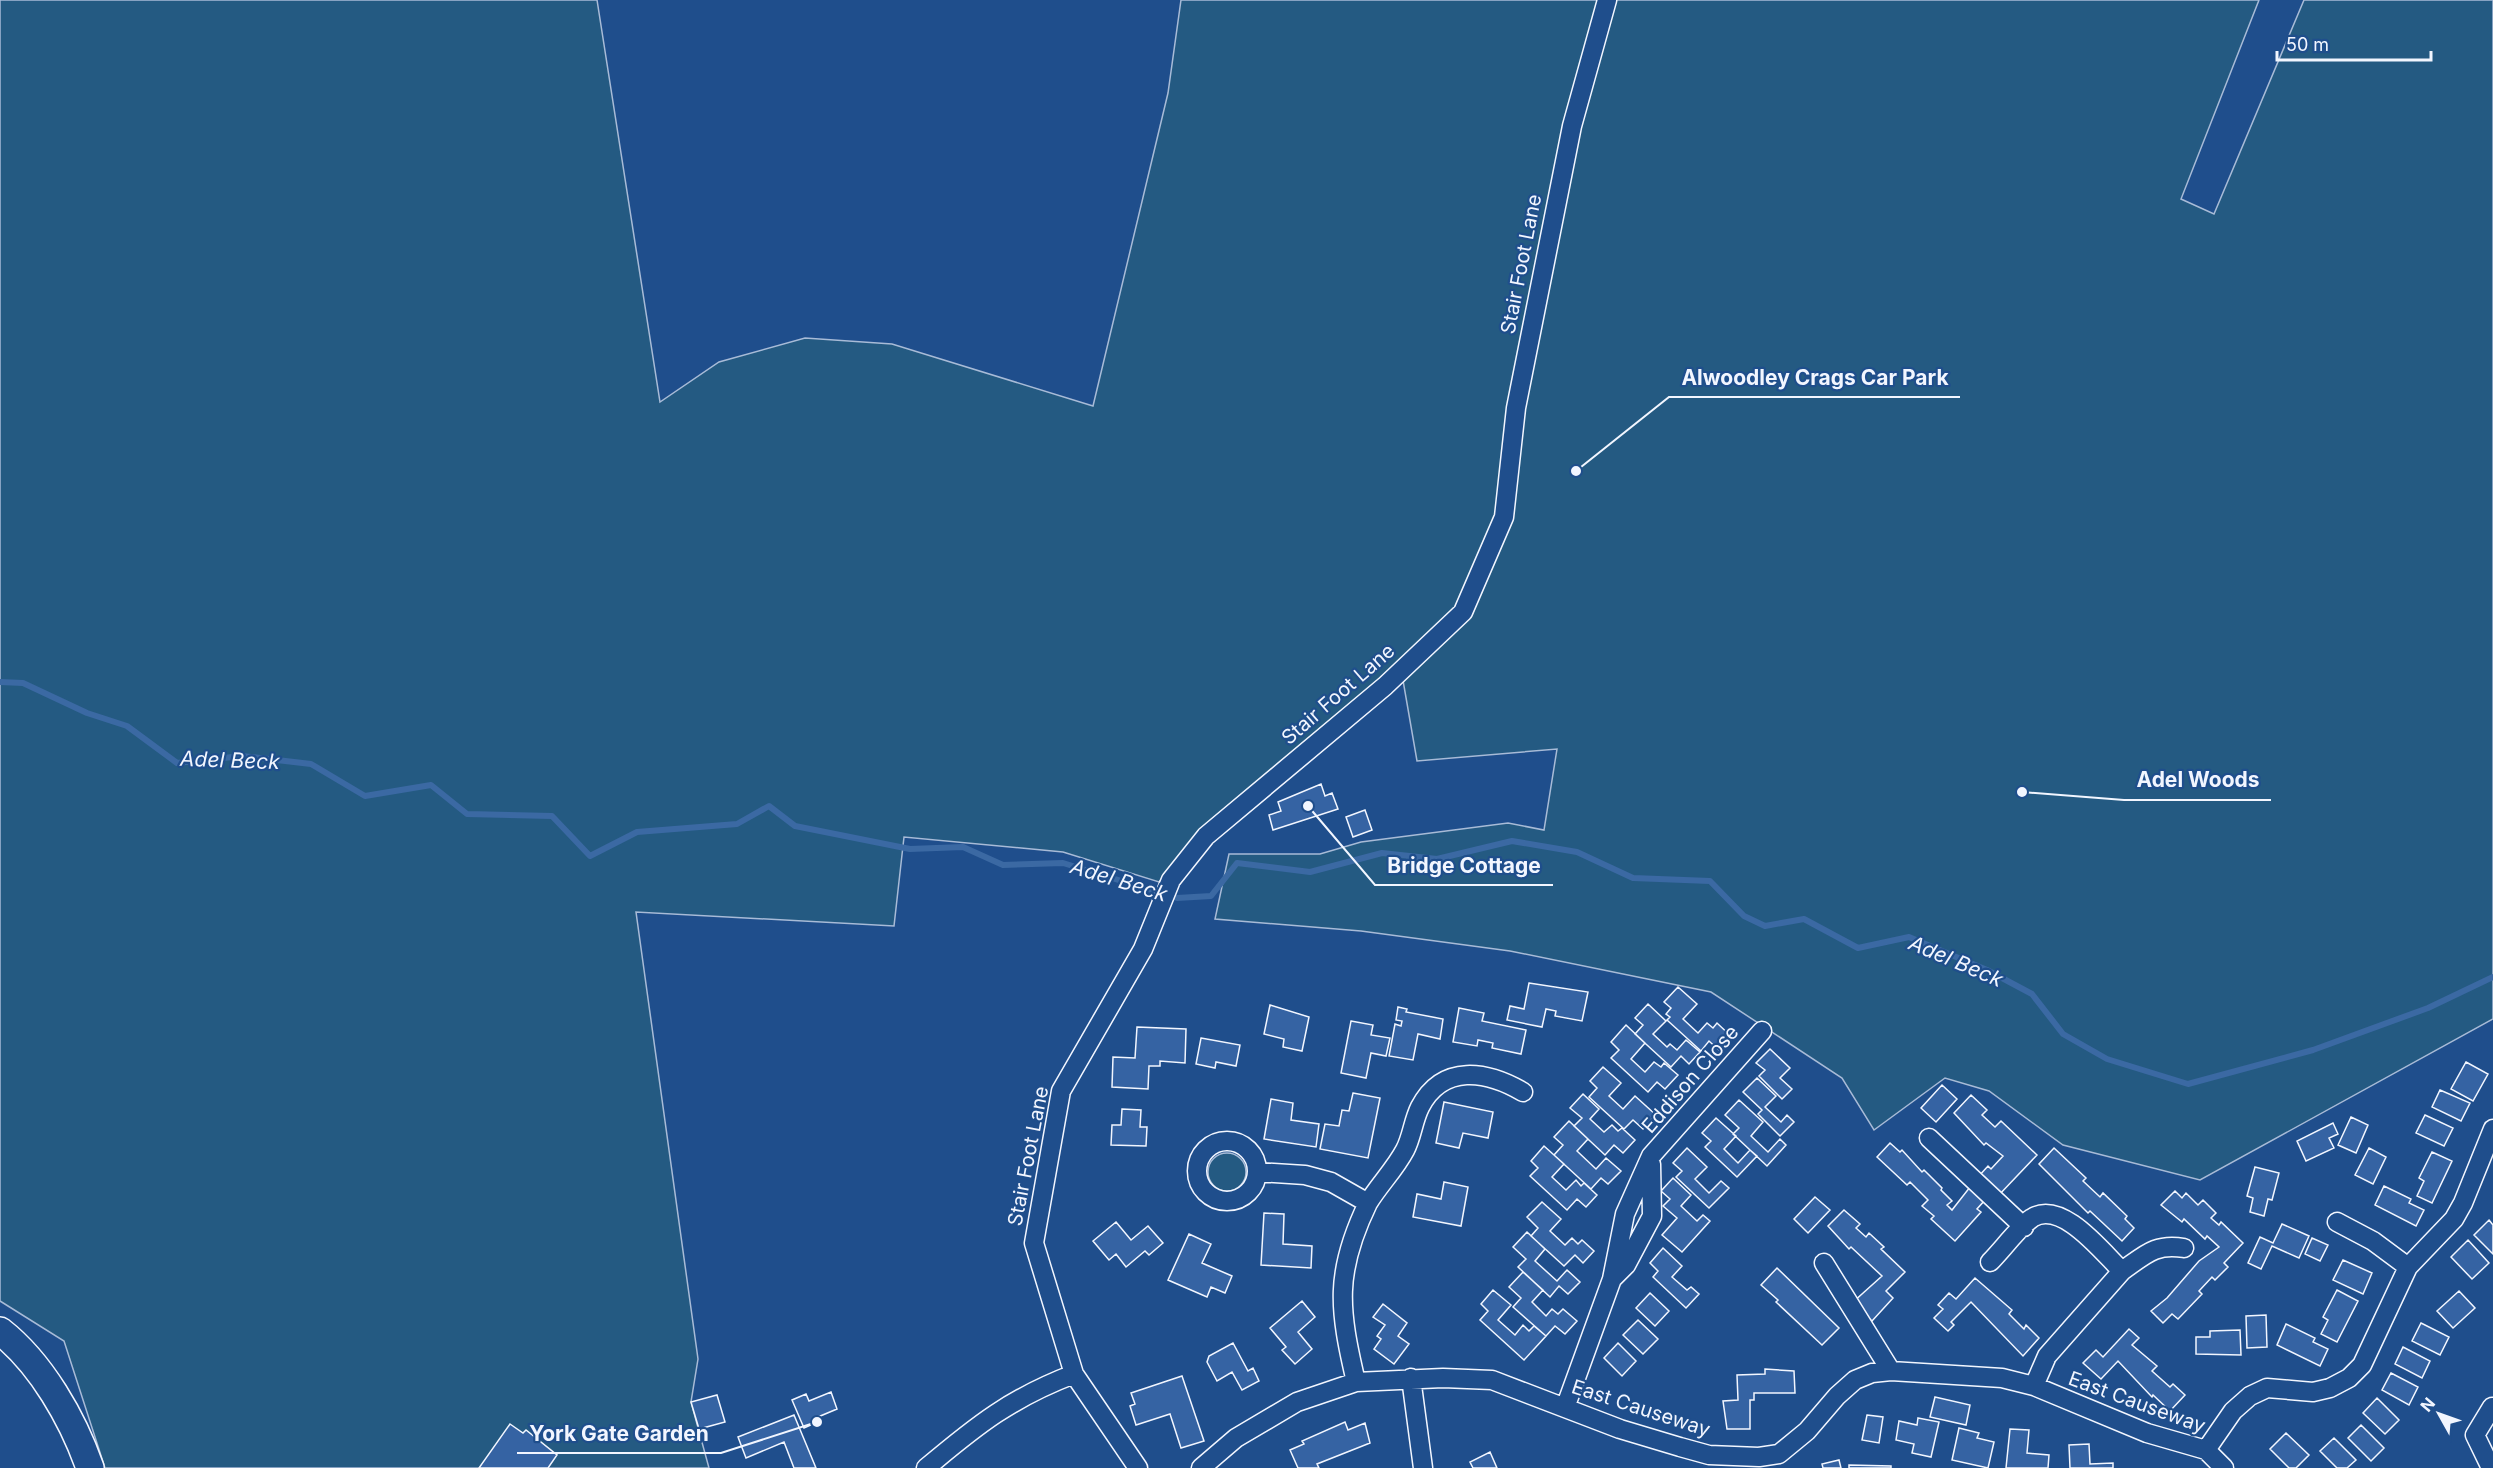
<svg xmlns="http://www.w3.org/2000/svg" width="2493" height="1468" font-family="Inter,sans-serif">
  <rect width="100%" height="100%" fill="#1f4e8c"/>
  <path fill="#245a82" stroke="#a8bbd7" stroke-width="1.5" d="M0 0H597L660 402 719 362 805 338 892 344 1093 406 1168 93 1181 0H2259L2181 199 2214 214 2304 0H2493V1019L2200 1180 2063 1145 1989 1091 1945 1078 1874 1130 1842 1078 1711 992 1510 951 1361 931 1215 919 1229 854H1320L1361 842 1508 823 1544 830 1557 749 1417 761 1400 663 1212 819 1159 882 1063 852 904 837 894 926 636 912 698 1359 691 1402 709 1468H105L64 1341 0 1301Z
    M1208 1172a19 19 0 1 1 38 0a19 19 0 1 1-38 0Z"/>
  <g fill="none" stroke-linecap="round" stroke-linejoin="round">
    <path stroke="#3b69a3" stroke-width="6" d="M0 682 23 683 87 713 127 726 177 763 242 756 311 764 365 796 431 785 467 814 552 816 590 856 637 832 737 824 769 806 795 826 910 849 963 847 1003 865 1063 863 1177 898 1211 896 1237 863 1310 872 1382 853 1437 859 1512 841 1577 852 1633 878 1710 881 1744 916 1765 926 1804 919 1858 948 1909 937 1987 970 2032 994 2063 1034 2107 1059 2188 1084 2313 1050 2428 1008 2493 977"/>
  </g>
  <path fill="#3563a3" stroke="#f2f6ff" stroke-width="1.5" d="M1321 784 1325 796 1332 793 1338 809 1273 830 1269 815 1281 811 1278 802Z
    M1365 810 1372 830 1353 837 1346 817Z
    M1529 983 1588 992 1582 1021 1555 1016 1556 1011 1546 1009 1542 1027 1507 1020 1510 1006 1524 1009Z
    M1678 987 1697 1004 1683 1019 1698 1033 1707 1023 1713 1028 1717 1023 1733 1038 1721 1052 1709 1041 1701 1051 1667 1020 1670 1017 1666 1014 1671 1008 1664 1002Z
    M1648 1004 1666 1021 1653 1034 1667 1047 1670 1044 1677 1050 1686 1040 1700 1052 1689 1064 1681 1056 1671 1067 1635 1034 1643 1025 1635 1018Z
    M1270 1005 1309 1017 1302 1051 1283 1047 1284 1039 1264 1034Z
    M1398 1007 1407 1009 1406 1012 1443 1019 1440 1039 1418 1034 1413 1060 1389 1056 1395 1024 1401 1026 1402 1021 1396 1020Z
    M1459 1008 1484 1013 1482 1021 1526 1030 1521 1054 1492 1048 1493 1043 1478 1040 1477 1046 1453 1042Z
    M1351 1021 1373 1025 1371 1035 1390 1038 1386 1056 1371 1053 1366 1078 1341 1073Z
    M1626 1025 1645 1043 1631 1059 1645 1072 1654 1062 1661 1067 1664 1063 1678 1075 1665 1089 1657 1082 1648 1092 1611 1058 1619 1050 1611 1042Z
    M1137 1027 1186 1029 1185 1063 1160 1061V1066H1149L1148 1089 1112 1087 1113 1057 1135 1058Z
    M1201 1038 1240 1045 1236 1066 1216 1062 1215 1068 1196 1064Z
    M1770 1049 1790 1068 1780 1078 1792 1089 1782 1099 1759 1076 1765 1070 1756 1063Z
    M2466 1062 2488 1074 2473 1101 2451 1089Z
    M1603 1067 1621 1083 1609 1096 1623 1109 1635 1096 1656 1115 1643 1129 1633 1120 1624 1129 1589 1097 1597 1088 1590 1081Z
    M1757 1078 1776 1096 1765 1107 1781 1122 1787 1115 1794 1122 1780 1136 1758 1114 1762 1110 1743 1092Z
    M1942 1085 1957 1099 1936 1122 1921 1108Z
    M2440 1090 2470 1103 2461 1121 2432 1107Z
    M1353 1093 1380 1098 1368 1158 1320 1149 1325 1124 1339 1126 1342 1110 1349 1111Z
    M1583 1094 1599 1109 1590 1119 1604 1132 1612 1125 1618 1131 1622 1128 1635 1140 1623 1153 1614 1145 1605 1155 1574 1126 1582 1118 1570 1108Z
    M1971 1095 1987 1110 1982 1115 1995 1127 2001 1121 2037 1155 1998 1196 1978 1177 1988 1166 1991 1169 2003 1156 1986 1143 1984 1145 1954 1113Z
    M1271 1099 1293 1103 1291 1120 1319 1124 1316 1147 1264 1139Z
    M1739 1100 1763 1122 1751 1136 1768 1152 1780 1139 1786 1145 1767 1166 1733 1134 1739 1128 1725 1115Z
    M1444 1102 1493 1112 1488 1138 1463 1133 1459 1148 1436 1143Z
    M1122 1109 1141 1110 1140 1127H1147L1146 1146 1111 1145 1112 1125H1121Z
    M2425 1115 2453 1128 2444 1146 2416 1133Z
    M2351 1117 2368 1125 2356 1153 2338 1145Z
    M1716 1118 1736 1136 1724 1149 1738 1163 1750 1150 1757 1156 1737 1177 1705 1147 1711 1141 1702 1133Z
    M1569 1121 1588 1139 1577 1151 1596 1169 1606 1158 1621 1171 1608 1184 1601 1178 1591 1189 1554 1155 1563 1145 1554 1137Z
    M2333 1123 2338 1134 2329 1138 2334 1148 2306 1161 2297 1141Z
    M1890 1143 1900 1152 1902 1150 1922 1172 1924 1170 1942 1188 1941 1190 1952 1201 1947 1205 1952 1210 1970 1187 1985 1200 1977 1209 1981 1212 1955 1241 1931 1219 1934 1216 1922 1206 1928 1200 1910 1182 1907 1185 1877 1157Z
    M1544 1146 1564 1164 1552 1177 1566 1190 1576 1180 1581 1186 1584 1183 1597 1195 1586 1207 1577 1199 1567 1210 1530 1176 1538 1168 1531 1161Z
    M1687 1148 1707 1167 1695 1179 1709 1193 1721 1181 1729 1188 1709 1208 1676 1177 1682 1171 1673 1163Z
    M2054 1148 2086 1178 2083 1181 2100 1197 2103 1193 2127 1216 2125 1219 2134 1228 2122 1241 2090 1211 2088 1213 2039 1164Z
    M2369 1148 2386 1157 2373 1184 2355 1175Z
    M2432 1152 2452 1161 2432 1203 2417 1196 2424 1181 2419 1178Z
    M2255 1167 2279 1173 2272 1200 2268 1199 2264 1216 2250 1212 2253 1198 2247 1196Z
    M1673 1178 1691 1195 1681 1206 1697 1221 1703 1215 1710 1221 1682 1252 1662 1235 1677 1218 1663 1206 1670 1199 1661 1191Z
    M1444 1182 1468 1187 1461 1226 1413 1217 1417 1194 1441 1199Z
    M2384 1186 2411 1199 2409 1203 2424 1210 2416 1226 2375 1205Z
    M2175 1191 2182 1198 2186 1193 2198 1205 2203 1200 2216 1213 2211 1218 2219 1225 2221 1222 2243 1243 2224 1263 2228 1267 2215 1280 2212 1277 2199 1291 2202 1294 2178 1319 2172 1314 2163 1323 2151 1311 2167 1298 2199 1261 2219 1247 2207 1236 2205 1239 2184 1219 2182 1222 2161 1205Z
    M1815 1197 1830 1210 1808 1233 1794 1219Z
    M1542 1202 1561 1219 1550 1231 1565 1245 1572 1238 1578 1244 1582 1240 1594 1251 1583 1263 1575 1255 1564 1266 1531 1236 1538 1228 1527 1217Z
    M1844 1210 1860 1224 1856 1228 1866 1237 1869 1233 1884 1247 1881 1249 1905 1272 1886 1291 1893 1298 1872 1321 1852 1303 1882 1276 1851 1247 1849 1249 1828 1226Z
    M1264 1213 1284 1214 1283 1244 1312 1246 1311 1268 1261 1265Z
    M2489 1220 2493 1225V1254L2474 1235Z
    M1116 1222 1131 1240 1148 1226 1163 1243 1149 1255 1145 1251 1126 1267 1116 1254 1109 1260 1093 1241Z
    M2282 1224 2309 1236 2299 1258 2272 1246 2261 1269 2248 1263 2260 1237 2273 1243Z
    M1527 1232 1545 1249 1535 1261 1557 1281 1567 1270 1580 1282 1568 1294 1559 1286 1550 1297 1518 1267 1526 1259 1513 1247Z
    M1189 1234 1211 1244 1202 1263 1232 1276 1225 1293 1211 1287 1207 1297 1168 1280Z
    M2312 1238 2328 1245 2320 1261 2305 1254Z
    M2468 1240 2489 1263 2472 1279 2451 1257Z
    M1663 1248 1682 1266 1672 1277 1687 1290 1691 1287 1699 1294 1686 1308 1653 1277 1658 1271 1650 1263Z
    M2343 1260 2372 1273 2363 1294 2333 1280Z
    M1777 1268 1839 1328 1822 1345 1776 1302 1778 1300 1761 1285Z
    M1523 1272 1543 1290 1532 1302 1546 1316 1552 1309 1558 1314 1563 1309 1577 1321 1565 1334 1555 1326 1546 1336 1513 1307 1521 1298 1509 1287Z
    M1975 1278 2012 1310 2009 1314 2024 1329 2026 1325 2039 1338 2023 1356 1971 1302 1951 1322 1954 1325 1948 1331 1934 1318 1943 1309 1938 1305 1949 1293 1956 1299Z
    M1493 1290 1511 1305 1498 1320 1515 1335 1523 1325 1529 1331 1534 1326 1546 1336 1524 1360 1480 1320 1488 1311 1481 1304Z
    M2337 1290 2358 1301 2337 1342 2321 1334 2328 1320 2323 1317Z
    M2459 1291 2475 1308 2453 1328 2437 1311Z
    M1650 1293 1669 1311 1655 1326 1636 1308Z
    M1302 1301 1315 1317 1298 1332 1312 1349 1295 1364 1282 1350 1286 1347 1270 1328Z
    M1383 1304 1407 1323 1398 1336 1409 1344 1394 1364 1374 1349 1381 1339 1377 1336 1385 1325 1373 1317Z
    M2266 1315 2267 1347 2247 1348 2246 1316Z
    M1638 1320 1658 1339 1643 1354 1623 1335Z
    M2421 1323 2449 1337 2440 1355 2412 1341Z
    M2286 1324 2315 1338 2313 1342 2328 1349 2320 1366 2277 1345Z
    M2129 1329 2139 1338 2132 1345 2157 1366 2152 1371 2170 1387 2173 1384 2185 1395 2170 1411 2153 1395 2152 1397 2118 1361 2101 1379 2083 1363 2096 1350 2103 1357Z
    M2240 1330 2241 1355 2196 1354V1337H2210V1331Z
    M1233 1343 1248 1371 1253 1368 1259 1381 1242 1390 1232 1372 1217 1381 1207 1362 1209 1356Z
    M1618 1343 1636 1361 1622 1376 1604 1358Z
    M2403 1347 2430 1361 2422 1378 2395 1364Z
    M1765 1369 1794 1371 1795 1393H1754V1400H1750V1429H1727L1723 1401 1738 1400 1737 1375 1765 1374Z
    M2391 1373 2418 1387 2409 1405 2382 1390Z
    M1182 1376 1204 1441 1181 1448 1170 1414 1136 1425 1130 1406 1135 1404 1131 1393Z
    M831 1392 837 1409 818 1417 820 1421 804 1428 792 1400 806 1394 809 1401Z
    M717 1395 725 1422 699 1429 691 1402Z
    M1935 1397 1970 1405 1966 1425 1930 1417Z
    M2377 1398 2399 1420 2385 1434 2363 1413Z
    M794 1415 816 1468H794L784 1442 746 1458 738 1437Z
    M1867 1415 1883 1417 1879 1443 1862 1440Z
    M1918 1418 1939 1422 1931 1457 1912 1453 1914 1444 1896 1440 1899 1421 1917 1425Z
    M1345 1422 1348 1430 1365 1423 1370 1443 1317 1464 1319 1468H1298L1290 1450 1304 1444 1302 1441Z
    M510 1424 523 1433 526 1430 557 1455 548 1468H479Z
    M2361 1425 2384 1448 2371 1461 2348 1438Z
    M1959 1428 1979 1433 1977 1438 1994 1442 1988 1468 1952 1460Z
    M2010 1429 2029 1430 2027 1453 2049 1455 2048 1468H2006Z
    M2286 1433 2309 1455 2296 1468H2289L2270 1449Z
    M2334 1438 2356 1460 2347 1468H2337L2320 1451Z
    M2089 1444 2090 1464 2113 1463V1468H2070L2069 1445Z
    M1490 1452 1497 1468H1473L1470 1462Z
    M1839 1460 1841 1468H1823L1822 1464Z
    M1849 1465 1891 1466V1468H1849Z"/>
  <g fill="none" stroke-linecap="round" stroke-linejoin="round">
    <defs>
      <path id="street" d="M1929 1138 2024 1227
        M1197 1171a30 30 0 1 1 60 0a30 30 0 1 1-60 0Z
        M1257 1172 1305 1175 1331 1182 1368 1203C1334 1273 1339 1309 1356 1382
        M1368 1203C1379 1185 1395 1169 1405 1150 1412 1137 1413 1121 1420 1107 1443 1063 1487 1071 1523 1092
        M2337 1222 2373 1241 2408 1267
        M1990 1262C2002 1250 2019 1227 2032 1218 2062 1199 2103 1253 2122 1271L2047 1356 2034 1386
        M1824 1263 1891 1371
        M2122 1271C2145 1255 2155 1243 2184 1248
        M1613 1278 1626 1265 1652 1216 1651 1164
        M1411 1378 1423 1468
        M1565 1408 1612 1279 1625 1214 1651 1156 1762 1031
        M2206 1450 2233 1411 2250 1396 2267 1388 2313 1392 2330 1388 2349 1378 2362 1365 2408 1267 2454 1219 2463 1203 2493 1129
        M926 1468C977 1425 1011 1398 1074 1374
        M1138 1468 1074 1374 1034 1243 1061 1091 1143 949 1171 880 1206 836 1385 686 1463 612 1504 517 1516 408 1572 126 1607 0
        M1201 1468 1236 1438 1297 1402 1356 1382 1443 1378 1492 1380 1620 1429 1680 1447 1709 1455 1759 1457 1779 1454 1807 1431 1837 1396 1855 1380 1872 1373 1891 1371 2002 1378 2034 1386 2147 1433 2206 1450 2224 1468
        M2491 1468 2475 1435 2492 1407"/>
      <path id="secondary" d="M0 1331C41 1363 73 1419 90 1468"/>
    </defs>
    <use href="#street" stroke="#f2f6ff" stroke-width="21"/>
    <use href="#secondary" stroke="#f2f6ff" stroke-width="30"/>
    <use href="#street" stroke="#1f4e8c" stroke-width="18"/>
    <use href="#secondary" stroke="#1f4e8c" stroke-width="27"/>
  </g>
  <g text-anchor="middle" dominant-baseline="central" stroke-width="4.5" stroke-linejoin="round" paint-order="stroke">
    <g font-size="20" fill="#f2f6ff" stroke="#1f4e8c">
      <text transform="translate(1521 264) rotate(-79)">Stair Foot Lane</text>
      <text transform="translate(1338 694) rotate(-41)">Stair Foot Lane</text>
      <text transform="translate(1690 1079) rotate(-49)">Eddison Close</text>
      <text transform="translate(1028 1156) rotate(-79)">Stair Foot Lane</text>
      <text transform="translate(2137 1402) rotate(20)">East Causeway</text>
      <text transform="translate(1641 1408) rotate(18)">East Causeway</text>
    </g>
    <g font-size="21" font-style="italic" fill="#f2f6ff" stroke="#1f4e8c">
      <text transform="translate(230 760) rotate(2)">Adel Beck</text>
      <text transform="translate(1119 880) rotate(17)">Adel Beck</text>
      <text transform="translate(1956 961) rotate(23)">Adel Beck</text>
    </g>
  </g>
  <path fill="none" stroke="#f2f6ff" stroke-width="2" d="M1576 471L1669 397H1960M2022 792L2124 800H2271M1308 806L1375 885H1553M817 1422L721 1453H517"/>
  <g fill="#f2f6ff" stroke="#1f4e8c" stroke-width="2">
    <circle cx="1576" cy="471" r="6"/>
    <circle cx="2022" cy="792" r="6"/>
    <circle cx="1308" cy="806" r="6"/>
    <circle cx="817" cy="1422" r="6"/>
  </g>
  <g font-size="21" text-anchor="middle" font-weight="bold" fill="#f2f6ff" stroke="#1f4e8c" stroke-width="4.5" stroke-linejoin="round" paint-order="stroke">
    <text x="1815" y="385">Alwoodley Crags Car Park</text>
    <text x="2198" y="787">Adel Woods</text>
    <text x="1464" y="873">Bridge Cottage</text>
    <text x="619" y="1441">York Gate Garden</text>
  </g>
  <g transform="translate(2439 1414) rotate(310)" stroke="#1f4e8c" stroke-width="4.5" paint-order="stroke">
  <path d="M0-4.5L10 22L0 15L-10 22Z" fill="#f2f6ff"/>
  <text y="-9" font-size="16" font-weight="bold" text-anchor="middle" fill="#f2f6ff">N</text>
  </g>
  <path d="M2277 51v9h154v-9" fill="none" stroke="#f2f6ff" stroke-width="3"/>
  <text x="2286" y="51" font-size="18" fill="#f2f6ff" stroke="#1f4e8c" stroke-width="4.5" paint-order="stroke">50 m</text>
</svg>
